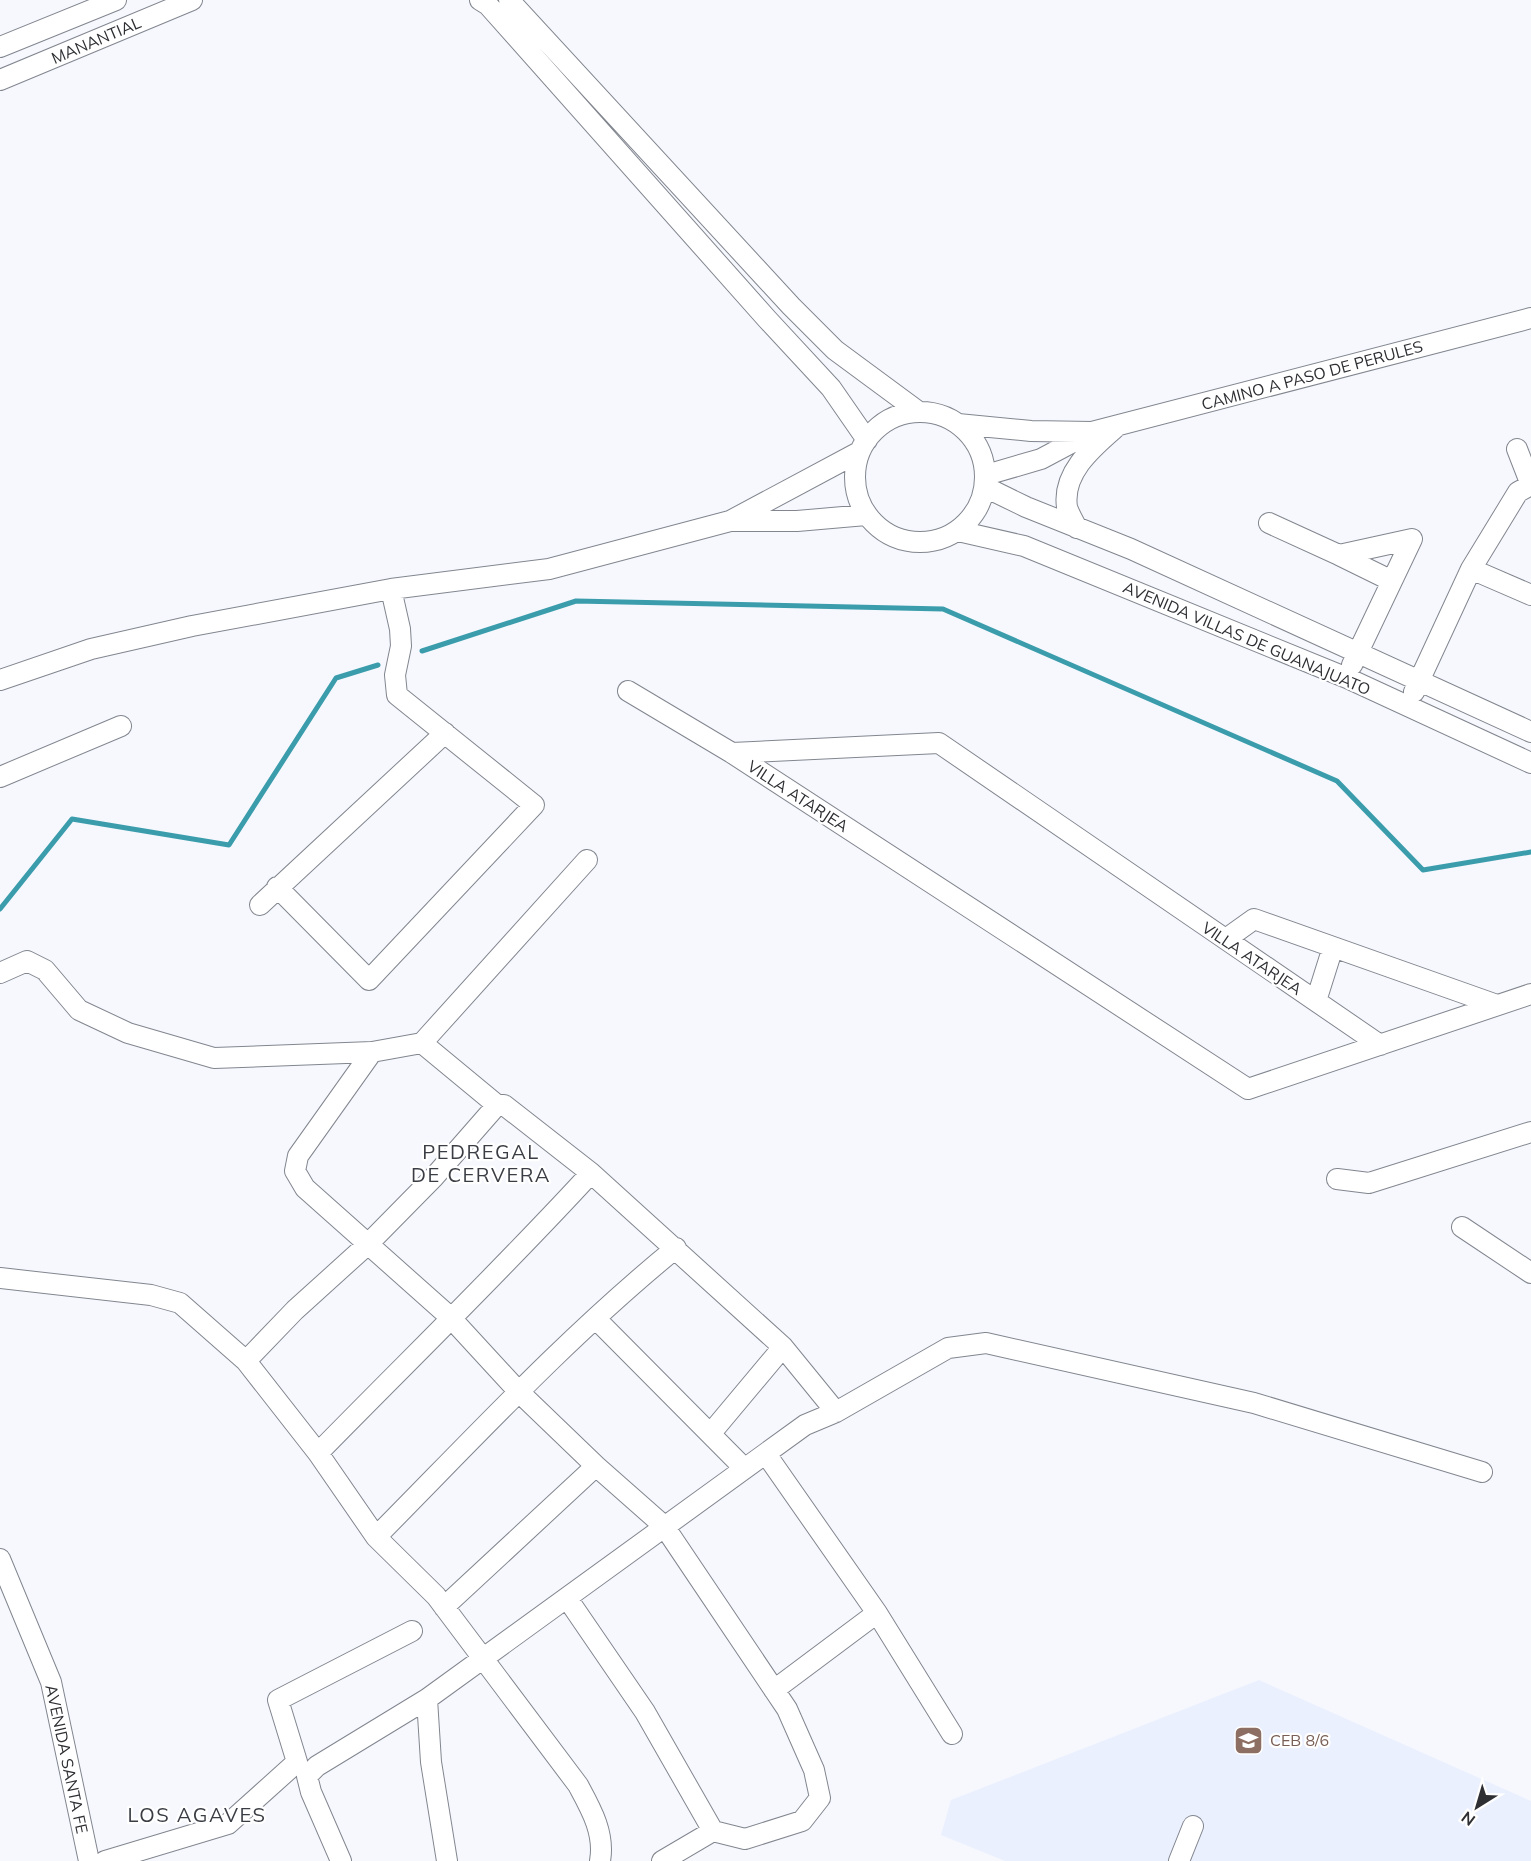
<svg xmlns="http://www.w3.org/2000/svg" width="1531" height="1861" font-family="Mulish,sans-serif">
  <rect width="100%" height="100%" fill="#f6f8fe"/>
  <path fill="#ebf0fe" d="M1259 1680 1531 1801V1861H1005L941 1835 951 1800Z"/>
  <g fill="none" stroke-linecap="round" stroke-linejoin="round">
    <path stroke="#3b9dab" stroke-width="5" d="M422 651 576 601 943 609 1337 781 1423 870 1531 852
      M0 909 72 819 229 845 336 678 378 665"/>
    <defs>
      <path id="minor" d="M480 0 488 5 767 319 831 388 867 440
        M509 0 791 306 835 350 919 412
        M0 47 116 0
        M0 80 192 0
        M855 477a65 65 0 1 1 130 0a65 65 0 1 1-130 0Z
        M958 424 1031 431 1092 432 1531 318
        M986 475 1041 459 1090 433
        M985 487 1026 507 1131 549 1531 732
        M733 521H797L866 515
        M1269 523 1339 555 1412 539 1352 665
        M1077 528C1074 522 1069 514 1067 507 1062 473 1092 448 1115 428
        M958 531 1024 546 1347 678 1531 763
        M1339 555 1392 581
        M1471 569 1531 595
        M0 680 91 649 192 626 391 589 549 569 730 521 859 452
        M628 691 732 753
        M1414 692 1471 569 1518 492 1531 485 1517 449
        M0 777 121 726
        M587 860 422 1043 372 1052 298 1156 295 1171 305 1188 450 1317 519 1392 596 1466 664 1526 787 1709 814 1770 820 1798 802 1821 745 1839 713 1831 662 1861
        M277 887 369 980 534 805 397 695 395 675 401 646 400 629 391 589
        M260 905 445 733
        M1226 939 1254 919 1497 1005
        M0 973 27 961 45 970 79 1010 128 1033 214 1058 372 1052
        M1316 1001 1333 947
        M422 1043 497 1105H504L591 1173 783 1347 836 1412
        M1380 1045 939 743 732 753 1248 1089 1531 994
        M1337 1179 1369 1183 1531 1132
        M1462 1227 1531 1273
        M0 1278 151 1295 180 1303 246 1361 318 1453 376 1537 436 1596 578 1785C591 1809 605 1833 600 1861
        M596 1319 744 1468
        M246 1361 295 1310 368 1244 434 1177 497 1105
        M711 1433 783 1347
        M318 1453C409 1360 503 1269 591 1173
        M766 1454 877 1613 774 1690
        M376 1537C474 1438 568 1336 676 1248
        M0 1559 51 1682 89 1861
        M567 1598 645 1712 713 1831
        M444 1607 596 1466
        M877 1613 952 1734
        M427 1699 431 1762 447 1861
        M105 1861 228 1824 297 1762 278 1700 412 1631
        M341 1861 311 1792 307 1776 317 1766 427 1699 805 1425 836 1412 948 1348 986 1343 1254 1403 1482 1472
        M1179 1861 1193 1826"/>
    </defs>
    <use href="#minor" stroke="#82868f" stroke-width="22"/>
    <use href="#minor" stroke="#fff" stroke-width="20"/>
  </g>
  <defs>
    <symbol id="school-square" viewBox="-11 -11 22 22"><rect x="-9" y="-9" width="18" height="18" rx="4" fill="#8d6e63" stroke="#fff"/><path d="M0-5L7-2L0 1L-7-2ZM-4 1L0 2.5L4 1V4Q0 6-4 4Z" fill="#fff"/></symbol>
  </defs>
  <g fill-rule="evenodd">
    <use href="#school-square" x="1232" y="1724" width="33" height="33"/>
  </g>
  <g text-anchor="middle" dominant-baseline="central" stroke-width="4.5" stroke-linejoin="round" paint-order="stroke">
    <g font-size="16" fill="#2e2f33" stroke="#fff">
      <text transform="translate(96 40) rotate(-23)">MANANTIAL</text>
      <text transform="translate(1312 375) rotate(-15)">CAMINO A PASO DE PERULES</text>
      <text transform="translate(1247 638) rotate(23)">AVENIDA VILLAS DE GUANAJUATO</text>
      <text transform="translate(798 796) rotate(33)">VILLA ATARJEA</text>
      <text transform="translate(1252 958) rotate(34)">VILLA ATARJEA</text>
      <text transform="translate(67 1759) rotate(78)">AVENIDA SANTA FE</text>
    </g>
    <g font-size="16" fill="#785e54" stroke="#fff" text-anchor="start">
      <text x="1270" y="1740">CEB 8/6</text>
    </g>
    <g font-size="20" letter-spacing="1.5" fill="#3a3d44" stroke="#fff">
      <text x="481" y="1151">PEDREGAL<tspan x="481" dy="23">DE CERVERA</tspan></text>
      <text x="197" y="1814">LOS AGAVES</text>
    </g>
  </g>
  <g transform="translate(1477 1807) rotate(217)" stroke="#ffffff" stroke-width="4.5" paint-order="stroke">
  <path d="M0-4.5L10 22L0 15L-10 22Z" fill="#2e2f33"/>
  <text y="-9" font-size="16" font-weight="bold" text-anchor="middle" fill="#2e2f33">N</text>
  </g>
</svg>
